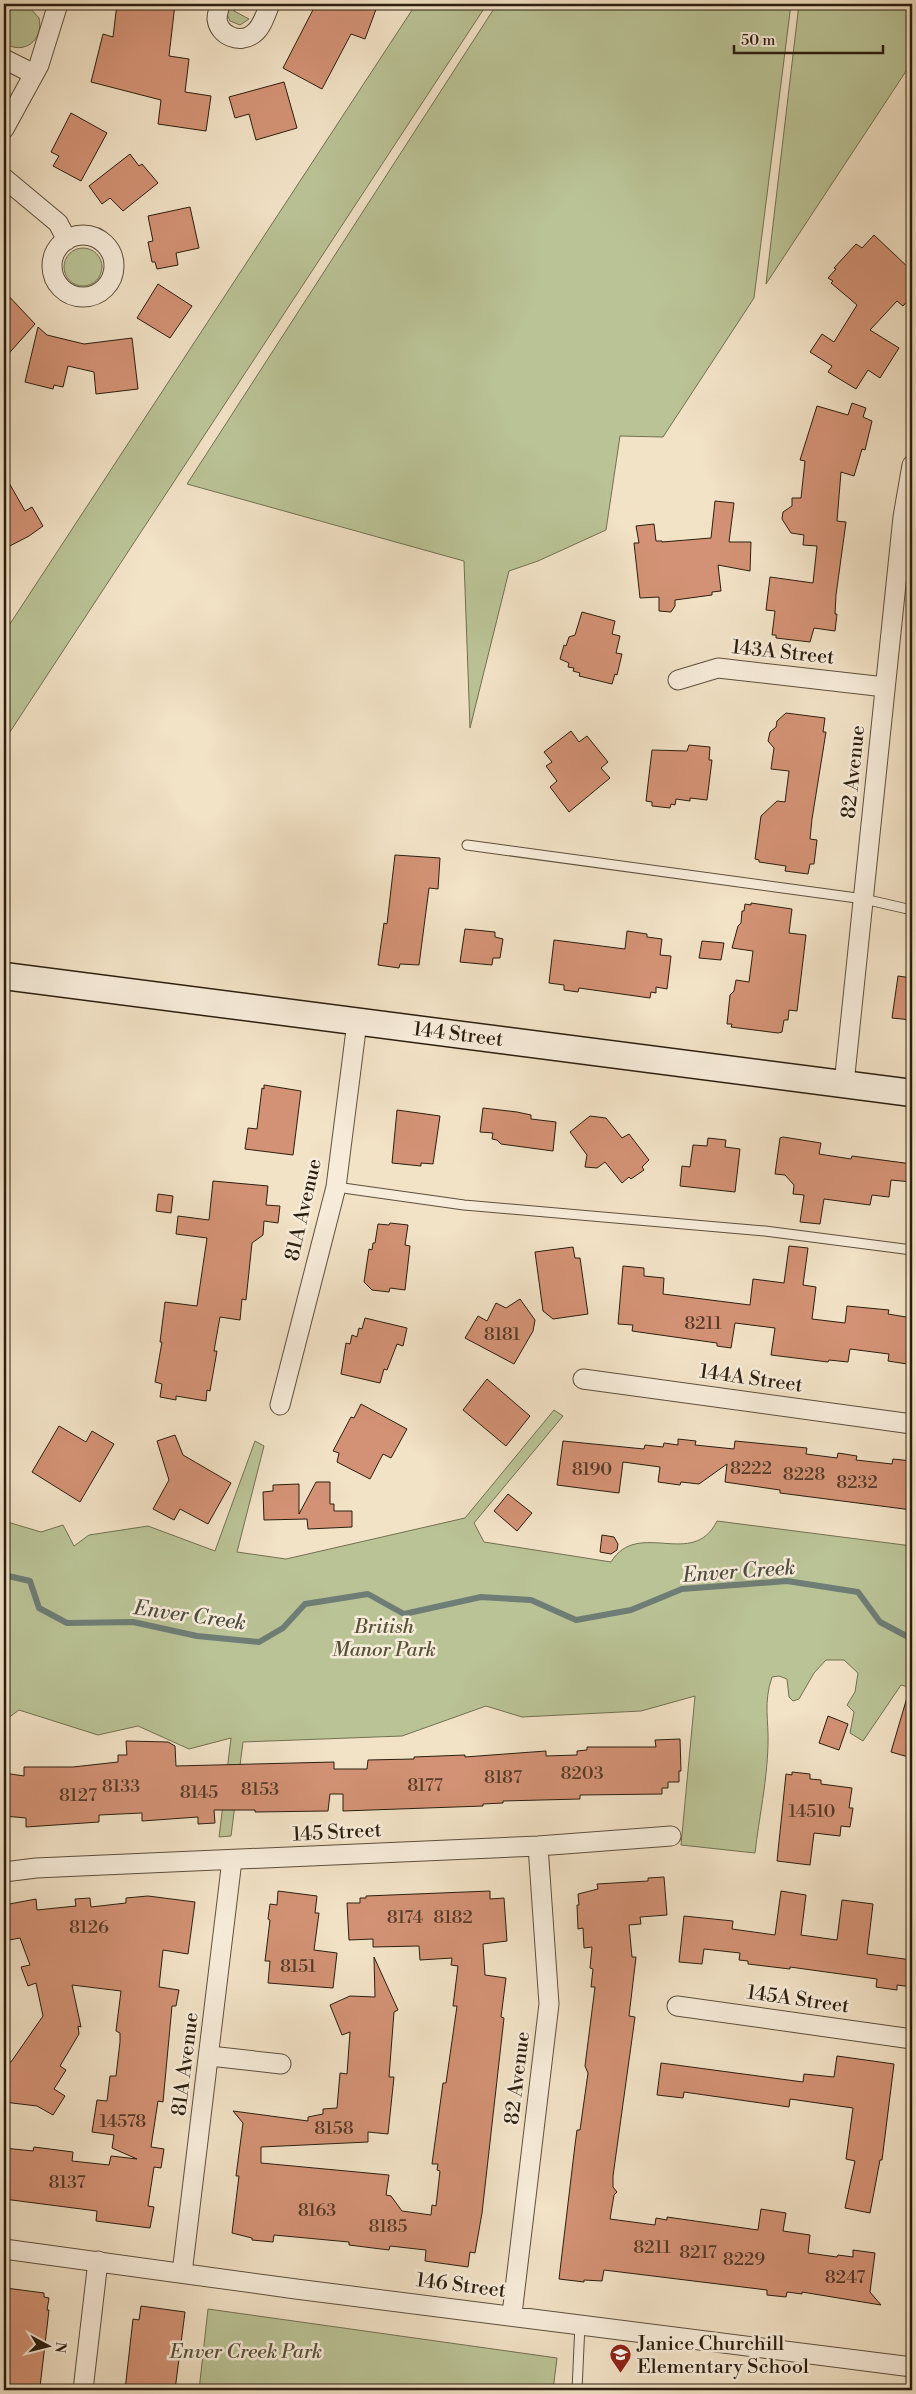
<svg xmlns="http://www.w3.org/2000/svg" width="916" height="2394" font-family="'Libre Bodoni',serif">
  <rect width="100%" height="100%" fill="#f2e2c6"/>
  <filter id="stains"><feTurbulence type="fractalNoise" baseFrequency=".004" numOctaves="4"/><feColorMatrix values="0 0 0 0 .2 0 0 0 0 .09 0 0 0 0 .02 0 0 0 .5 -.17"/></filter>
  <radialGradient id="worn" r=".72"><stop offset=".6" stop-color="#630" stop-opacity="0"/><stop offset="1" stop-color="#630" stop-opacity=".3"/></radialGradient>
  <path fill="#bac396" stroke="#727052" d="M14 4 29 7 39 18C44 40 24 56 4 43V9Z
    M229 4H238L234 11 249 19 240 25 230 21 227 14Z
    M416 4H487L4 741V633Z
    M497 4H791L754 298 663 437 620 436 606 530 538 561 509 571 470 728 464 561 187 484Z
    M799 4H912V62L766 284Z
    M64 267a19 19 0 1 1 38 0a19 19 0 1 1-38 0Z
    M554 1410 563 1416 474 1523 484 1542 611 1562C638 1518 693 1570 717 1521L912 1546V1688L901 1685 863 1741 850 1733 854 1712 847 1705 855 1692 858 1673 844 1660H826L814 1673 799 1699 793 1701 789 1697 787 1679 779 1676 772 1677C763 1704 769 1719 768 1746 767 1781 759 1818 755 1853L681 1845 695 1696 641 1711 522 1717 486 1706 402 1736 243 1742 231 1836 219 1837 231 1738 189 1749 138 1726 98 1735 19 1710 4 1721V1521L41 1532 63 1525 74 1546 89 1535 148 1526 215 1551 255 1441 264 1446 237 1552 286 1559 465 1518Z
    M208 2309 557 2358 553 2390H199Z"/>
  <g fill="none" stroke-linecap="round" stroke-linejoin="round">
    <path stroke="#6f7d76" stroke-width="6" d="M4 1575 30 1581 39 1608 67 1623 133 1622 197 1636 259 1642 283 1628 305 1604 368 1594 404 1614 481 1597 531 1600 576 1620 631 1610 682 1589 787 1581 858 1592 880 1622 912 1639"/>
  </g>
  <path fill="#d39275" stroke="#2b1e0e" d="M117 4H175L169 56 189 59 185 92 211 96 206 131 158 124 161 100 91 82 103 34 113 37Z
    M316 4H378L365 39 351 34 322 89 283 68Z
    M284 82 297 128 256 140 249 114 235 118 229 97Z
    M71 113 107 133 81 181 53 166 59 156 51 152Z
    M130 154 139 166 142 164 158 183 123 211 110 198 102 204 89 186Z
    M190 207 199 248 176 253 178 265 157 269 155 262H152L148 242 153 241 148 216Z
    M874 235 912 271V296L903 306 897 301 870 330 899 348 880 378 868 370 856 389 828 372 832 366 810 352 822 334 834 342 857 305 831 283 833 281 828 278 836 269 834 268 856 244 862 248Z
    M158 284 192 306 170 338 137 318Z
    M4 291 35 324 4 359Z
    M38 327 47 335 84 344 132 338 138 389 96 394 94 372 68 366 63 387 54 385 53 389 25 382Z
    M852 403 866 408 863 417 872 421 865 450 862 449 854 476 841 472 837 521 846 522 836 595 835 614H837L835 631 814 628 810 642 776 638V635H772L775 611 766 610 770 577 813 583 817 546 803 545 804 535 791 533 782 519 783 512 792 506V498H801L805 461 800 460 817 406 848 415Z
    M4 474 25 511 32 507 43 526 29 536 4 549Z
    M715 501 734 503 729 542H751L750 571 718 565 721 591 712 592V595L675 600V606L671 612 659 611V597L640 598 634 543H639L636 526 654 524 656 541H662V542L711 538Z
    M582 612 615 621 612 634 620 636 616 653 622 654 617 675 615 674 612 684 579 676 580 673 573 671 574 668 568 667 569 663 560 659 564 645 566 646 569 637 575 635Z
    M786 713 825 718 823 732H826L812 819 810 839 817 840 814 864H810L808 874 785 871 786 866 759 862V860L755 859 761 816 777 801 785 802 789 771 771 769 774 748 768 741 770 732 776 727 777 721Z
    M571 731 579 742 587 736 608 762 601 768 610 778 569 812 550 787 557 781 546 766 552 762 544 752Z
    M689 745 710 747 709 760H712L707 800 690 798V801L676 799 675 805 671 804 670 808 652 806V802L646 801 652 750 687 751Z
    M395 855 440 858 438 889 429 888 419 965 400 964 399 968 378 965 384 923 387 924Z
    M751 903 792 909 789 933 806 935 797 1011 789 1010 788 1020H784L782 1032 778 1033 731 1027 732 1024H727L730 995 734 991 736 980 749 982 753 951 732 948 738 926 741 923 742 911H744L745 904 751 905Z
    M465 929 495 932V937L503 939 500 958H493L492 965 460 962Z
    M627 931 647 934V937L662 939 660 955 671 956 667 989 656 987V993L651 992 650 998 579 988 578 992 564 990V985L549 983 554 940 625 949Z
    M702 941 724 943 721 960 699 958Z
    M898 976 912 978V1020L892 1018Z
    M264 1085 301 1091 293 1155 245 1149 248 1128 257 1129 262 1088 264 1089Z
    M483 1108 517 1112 531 1115V1119L556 1122 553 1151 501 1144 497 1140 492 1139 493 1133 480 1132Z
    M397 1110 440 1116 433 1164 421 1163V1166L392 1163Z
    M590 1116 606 1118 622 1138 629 1134 649 1160 642 1167 644 1170 631 1179 629 1177 622 1183 605 1162 597 1168 585 1167 587 1155 570 1132Z
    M783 1137 821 1143 819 1154 851 1159 852 1156 912 1164V1182L891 1180 889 1197 872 1195 870 1205 824 1199 820 1224 800 1222 804 1195 793 1194 794 1185 785 1175 775 1174 780 1138Z
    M708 1138 726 1140 725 1147 740 1149 735 1192 680 1186 682 1166 690 1167 693 1145 707 1146Z
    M213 1181 268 1186 266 1205 280 1206 278 1223 264 1221 263 1235 252 1243 246 1300 242 1299 240 1320 220 1317 214 1351H217L210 1391 207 1390 206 1401 176 1396V1400L160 1397 162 1384 155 1382 162 1342H160L165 1302 197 1306 207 1238 176 1234 178 1216 209 1220Z
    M158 1194 173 1196 171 1213 156 1211Z
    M390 1223 408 1225 405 1245 410 1246 405 1290 390 1288 389 1292 372 1290 364 1282 369 1249 372 1250 373 1243H375L378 1224 389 1225Z
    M789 1246 808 1248 803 1285 816 1287 812 1319 845 1323 847 1306 889 1310 888 1314 912 1318 907 1364 888 1361 889 1354 850 1349 848 1362 829 1360 828 1362 771 1355 775 1328 735 1323 731 1348 717 1346V1343L632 1331 633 1325 618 1324 623 1266 644 1268V1276L664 1278 663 1294 750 1305 753 1279 784 1283Z
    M573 1247 575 1258H580L588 1314 553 1319 543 1311 535 1252Z
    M520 1299 535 1320 533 1331 514 1364 465 1338 478 1316 487 1321 496 1303 506 1308Z
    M365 1318 407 1328 403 1346 397 1344 387 1370 384 1369 380 1383 341 1374 346 1343 350 1344 352 1335 357 1337 359 1328 362 1329Z
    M487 1379 530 1416 506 1446 463 1410Z
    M361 1404 407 1429 391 1458 383 1454 370 1479 337 1462 339 1453 333 1451 351 1417 354 1418Z
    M59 1426 86 1442 92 1431 114 1444 80 1502 32 1472Z
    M175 1435 183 1455 231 1483 208 1524 180 1509 174 1520 153 1509 169 1480 157 1441Z
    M678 1439 696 1441 695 1445 734 1449 735 1441 807 1448 806 1454 837 1458 838 1453 857 1456 856 1460 892 1464 893 1459 912 1461V1510L780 1493V1490L725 1482 727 1464 699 1484 681 1482 680 1485 658 1482 660 1467 623 1462 619 1493 557 1485 563 1441 644 1449 645 1445 663 1447 664 1443 678 1445Z
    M316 1482H330V1504H334V1511H352V1527L308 1529 307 1519 264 1520 263 1492 273 1491V1485L299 1484V1514Z
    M508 1494 532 1513 517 1531 494 1511Z
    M602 1535 614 1537 618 1544 617 1550 611 1554 600 1552Z
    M908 1694H912V1758L891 1752Z
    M828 1716 848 1724 839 1750 819 1743Z
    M680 1739 681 1771H679V1782H668V1788H662V1794L580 1795V1799L503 1801V1803L483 1804V1806L343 1811V1794H330L328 1811 255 1812V1810H214L215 1823 198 1824V1817L142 1821V1813L99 1815V1822L26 1827V1818L4 1816V1773L24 1776V1767H73L118 1762V1755H127L126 1741 168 1742 175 1746 176 1766 334 1762V1769H367L368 1760 414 1759V1757L465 1755V1757L546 1751V1756L577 1755V1751L587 1750V1747H656L655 1740Z
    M792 1772 810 1774V1779L821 1780V1784L852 1788 849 1808H853L850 1827 841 1826 840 1836 814 1833 810 1865 777 1861 786 1774 792 1775Z
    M664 1877 667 1915 640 1917 641 1924 629 1925 632 1957H636L629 2016 635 2017 613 2176V2187L617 2192 614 2195 610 2219 655 2225 656 2218 667 2220V2217L758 2230 761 2209 786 2213 783 2231 810 2235 808 2253 837 2257 838 2255 853 2257V2250L875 2253 870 2292 881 2305 802 2292V2294L787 2292 786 2297 767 2295V2290L604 2270 602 2281 584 2280V2282L559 2279 575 2145 577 2130H580L588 2073 585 2066 595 1987H591L593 1969 590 1968 592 1947 584 1948 583 1928 578 1929 577 1905H579L578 1894 598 1889 597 1884 648 1881V1878Z
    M278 1891 317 1896 315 1913H319L314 1950 337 1953 333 1988 268 1983 270 1961H265L270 1920 268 1919 270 1904 277 1905Z
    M490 1891V1899L504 1898 507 1941 483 1944 485 1975 506 1978 501 2017 504 2018 482 2213 475 2253 470 2252 468 2267 425 2261 426 2250 390 2246 389 2250 349 2245V2242L274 2235 273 2242 252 2240V2238L232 2233 239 2176H236L243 2123 233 2111 308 2121V2117L323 2114V2109L337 2108 340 2073 347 2074 350 2032 342 2035 330 2005 350 1996 375 1997 374 1957 398 2010 394 2012 389 2077H394L388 2134 368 2132V2142L261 2147V2163L389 2175 386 2195 391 2196 402 2211 431 2215 432 2205 436 2206 440 2171 437 2170 438 2164H432L443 2083H446L457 2006H453L458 1966 451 1965 452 1958 420 1960 419 1946 373 1947V1939L349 1940 347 1903H360V1898H366V1896Z
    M781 1891 806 1895 801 1935 837 1940 842 1900 873 1904 867 1954 912 1960V1987L897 1985V1990L876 1987 877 1979 790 1967V1969L748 1964V1961L739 1960 740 1953 704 1949 702 1964 679 1962 684 1916 733 1921 732 1929 775 1935Z
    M148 1896 195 1902 188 1954 163 1950 159 1987 179 1990 176 2006H172L163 2102 158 2101 151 2147 164 2149 161 2168 154 2167 148 2206 154 2207 150 2228 96 2221 97 2211 4 2199V2148L33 2151 34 2147 73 2152 72 2161 109 2165 111 2156 137 2159 112 2148 114 2135 92 2132 97 2100 107 2101 110 2076H116L120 2042V2033L116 2031 121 1991 72 1985 81 2027 78 2026 79 2034 60 2066 66 2070 54 2089 65 2096 53 2115 37 2106 4 2102V2061L11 2062 43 2016 36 1983 28 1986 21 1967 30 1965 20 1938 4 1941V1905L36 1899 37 1910 76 1906 75 1899 90 1898 91 1907 126 1903V1898Z
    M837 2056 894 2064 882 2160H880L870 2213 845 2208 855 2161 846 2159 853 2108 790 2099 789 2107 684 2092 683 2098 657 2095 661 2063 803 2082 804 2074 834 2077Z
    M6 2288 44 2293V2297L49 2298 47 2310H49L40 2387 35 2386 34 2390H4Z
    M141 2306 185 2312 175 2390H125L133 2319 139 2320Z"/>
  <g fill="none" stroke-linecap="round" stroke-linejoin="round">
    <defs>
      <path id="service" d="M467 845 864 899 912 910
        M336 1187 464 1205 765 1231 912 1250
        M577 2390 580 2324"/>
      <path id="minor" d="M220 4C219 9 217 14 217 19 219 36 240 44 253 34 262 28 266 13 270 4
        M4 59 34 74
        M4 129 39 65 58 4
        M4 178 58 223 67 240
        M52 266a31 31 0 1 1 62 0a31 31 0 1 1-62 0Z
        M678 680 718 668 885 687
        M844 1084 903 517 912 465
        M583 1379 912 1424
        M280 1405 336 1187 357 1022
        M4 1872 36 1868 538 1846 671 1836
        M677 2006 912 2039
        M210 2056 281 2064
        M4 2249 296 2289 912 2367
        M182 2273 232 1860
        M512 2314 549 2004 538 1846
        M83 2390 98 2261"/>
      <path id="secondary" d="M4 976 912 1093"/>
    </defs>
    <use href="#service" stroke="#5d4f3c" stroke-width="11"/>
    <use href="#minor" stroke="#5d4f3c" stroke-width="21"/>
    <use href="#secondary" stroke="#2b1e0e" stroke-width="29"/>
    <use href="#service" stroke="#f7ecda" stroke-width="9"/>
    <use href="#minor" stroke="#f7ecda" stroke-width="19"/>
    <use href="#secondary" stroke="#f7ecda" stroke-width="26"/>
  </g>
  <defs>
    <symbol id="school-pin" viewBox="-11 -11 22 30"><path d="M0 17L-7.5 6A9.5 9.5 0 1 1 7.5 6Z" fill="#8f2418" stroke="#f7ecda"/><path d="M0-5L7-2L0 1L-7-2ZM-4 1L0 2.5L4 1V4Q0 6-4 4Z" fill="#fff"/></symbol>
  </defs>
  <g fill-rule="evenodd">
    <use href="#school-pin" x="608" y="2342" width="25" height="34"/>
  </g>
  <g text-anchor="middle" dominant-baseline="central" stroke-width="5" stroke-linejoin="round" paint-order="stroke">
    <g font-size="18" fill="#553b28">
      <text x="703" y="1323">8211</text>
      <text x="502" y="1334">8181</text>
      <text x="751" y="1468">8222</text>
      <text x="592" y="1469">8190</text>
      <text x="804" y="1474">8228</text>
      <text x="857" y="1482">8232</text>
      <text x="582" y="1773">8203</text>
      <text x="503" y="1777">8187</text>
      <text x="425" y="1785">8177</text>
      <text x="121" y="1786">8133</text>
      <text x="260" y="1789">8153</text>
      <text x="199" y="1792">8145</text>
      <text x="78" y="1795">8127</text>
      <text x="812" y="1811">14510</text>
      <text x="405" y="1917">8174</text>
      <text x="453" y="1917">8182</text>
      <text x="89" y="1927">8126</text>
      <text x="298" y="1966">8151</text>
      <text x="123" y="2121">14578</text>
      <text x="334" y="2128">8158</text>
      <text x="67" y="2182">8137</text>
      <text x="317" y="2210">8163</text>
      <text x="388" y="2226">8185</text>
      <text x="652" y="2247">8211</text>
      <text x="698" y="2252">8217</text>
      <text x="744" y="2259">8229</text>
      <text x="845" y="2277">8247</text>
    </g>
    <g font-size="20" fill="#2b1e0e" stroke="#f7ecda">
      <text transform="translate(783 653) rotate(6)">143A Street</text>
      <text transform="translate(854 772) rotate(-84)">82 Avenue</text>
      <text transform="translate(458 1035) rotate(7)">144 Street</text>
      <text transform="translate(304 1210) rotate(-77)">81A Avenue</text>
      <text transform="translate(751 1379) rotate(8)">144A Street</text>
      <text transform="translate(337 1833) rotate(-3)">145 Street</text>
      <text transform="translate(798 2000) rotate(8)">145A Street</text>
      <text transform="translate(186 2064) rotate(-83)">81A Avenue</text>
      <text transform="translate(518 2078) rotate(-83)">82 Avenue</text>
      <text transform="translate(461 2286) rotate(7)">146 Street</text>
    </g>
    <g font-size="20" font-style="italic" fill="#565037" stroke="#f7ecda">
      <text x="384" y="1627">British<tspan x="384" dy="23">Manor Park</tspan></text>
      <text x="246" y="2352">Enver Creek Park</text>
    </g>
    <g font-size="20" fill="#2b1e0e" stroke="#f7ecda" text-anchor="start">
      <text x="637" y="2344">Janice Churchill<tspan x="637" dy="23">Elementary School</tspan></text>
    </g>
    <g font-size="21" font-style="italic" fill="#4d4d42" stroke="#f7ecda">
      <text transform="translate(739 1572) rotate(-4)">Enver Creek</text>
      <text transform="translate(190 1616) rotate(8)">Enver Creek</text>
    </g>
  </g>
  <rect width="916" height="2394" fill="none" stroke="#f2e2c6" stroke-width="20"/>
  <rect x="5" y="5" width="906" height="2384" fill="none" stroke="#2b1e0e" stroke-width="2.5"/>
  <rect x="10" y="10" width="896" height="2374" fill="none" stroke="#2b1e0e"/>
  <g transform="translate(48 2346) rotate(97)" stroke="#f7ecda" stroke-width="4" paint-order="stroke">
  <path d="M0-4L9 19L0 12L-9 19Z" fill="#2b1e0e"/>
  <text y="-8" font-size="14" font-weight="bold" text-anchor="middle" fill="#2b1e0e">N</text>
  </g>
  <path d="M734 45v8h149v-8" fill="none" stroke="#2b1e0e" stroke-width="2.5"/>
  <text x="741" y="45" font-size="15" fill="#2b1e0e" stroke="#f7ecda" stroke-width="4" paint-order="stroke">50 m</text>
  <rect width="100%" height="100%" filter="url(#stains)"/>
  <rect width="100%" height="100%" fill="url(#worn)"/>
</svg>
